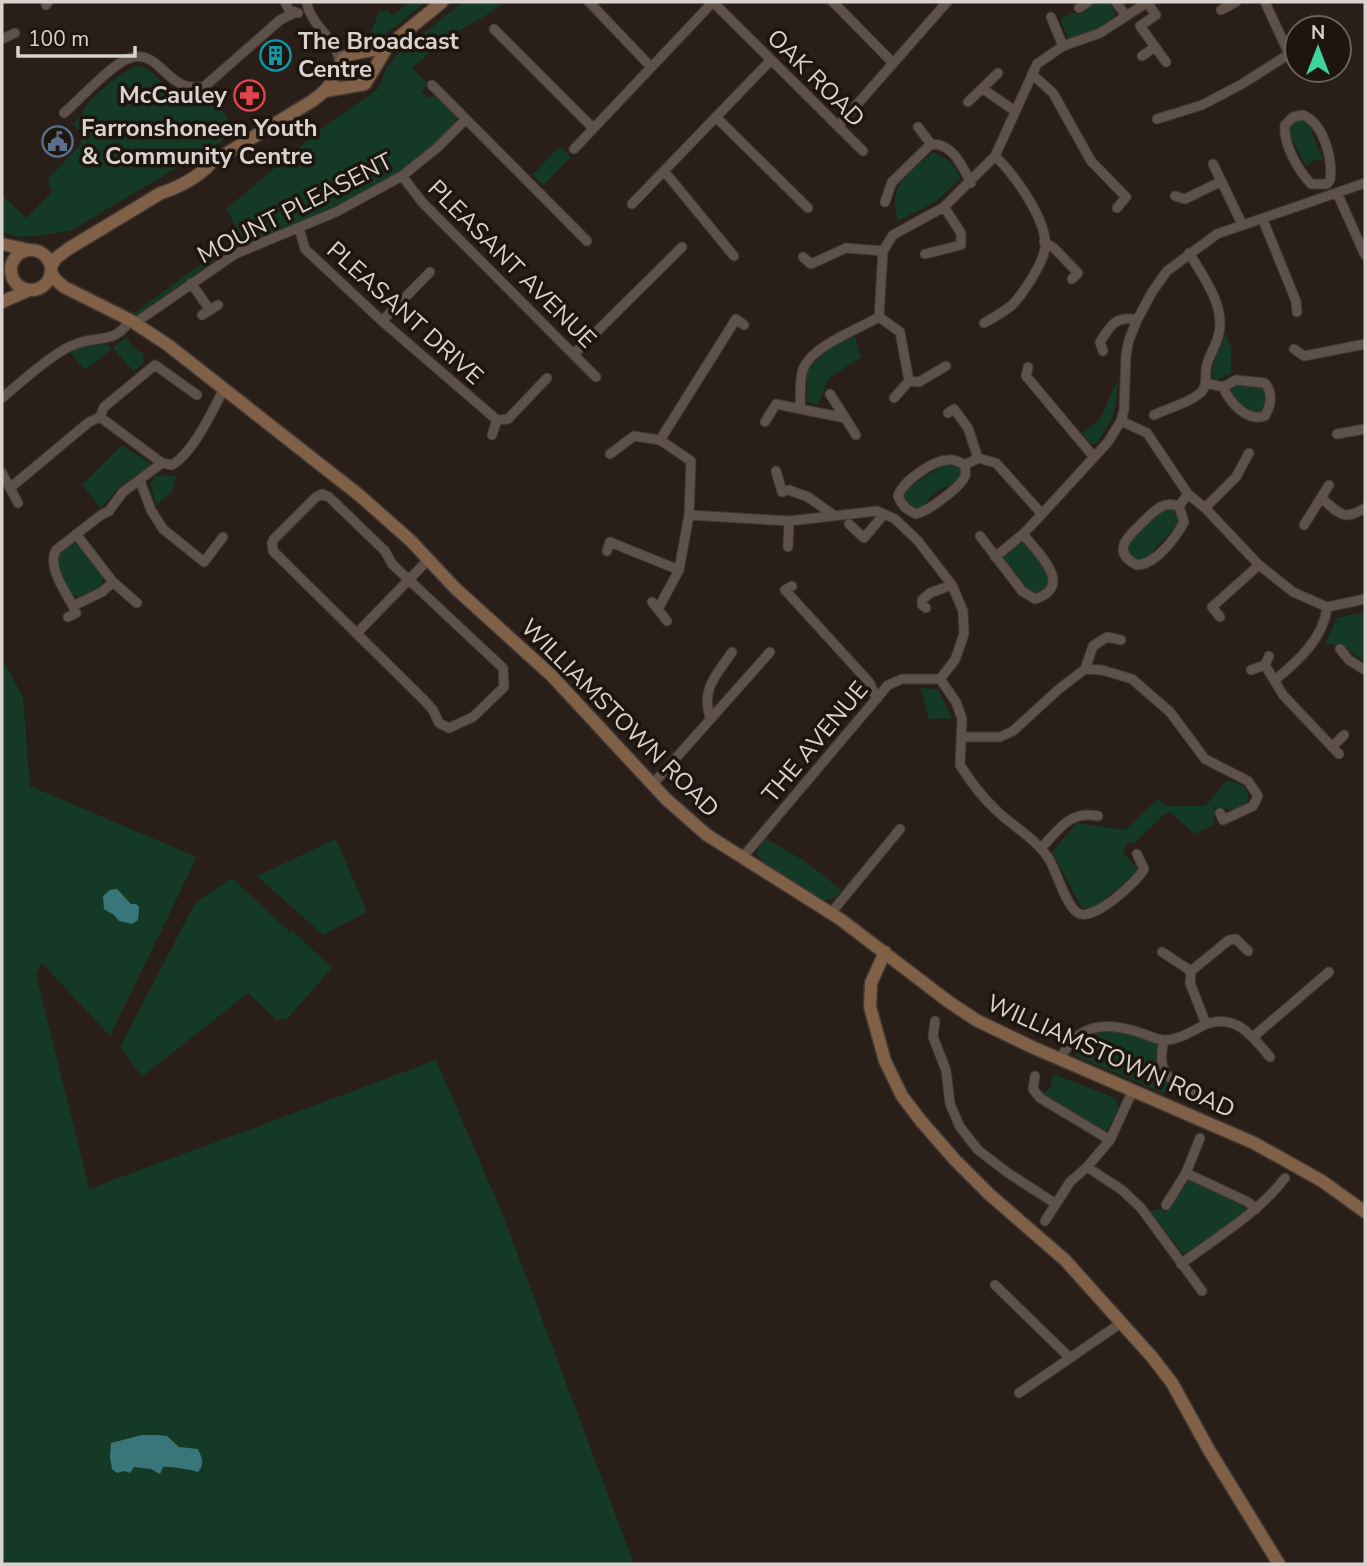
<svg xmlns="http://www.w3.org/2000/svg" width="1367" height="1566" font-family="'Nunito Sans',sans-serif">
  <rect width="100%" height="100%" fill="#291e18"/>
  <path fill="#143926" d="M410 2H425C403 19 371 58 342 32L370 35 379 12 387 10 392 16Z
    M463 2H504L485 16 448 37 412 68 428 84 421 91 428 98 438 95 455 112 456 118 453 126 422 155 399 172 332 209 245 244 218 258 137 315 134 313 216 253 243 239 226 209 321 129 378 89 386 69 395 56Z
    M1095 2H1109L1116 15 1096 30 1069 40 1060 19 1073 13 1077 15 1087 11 1088 7Z
    M138 66C152 68 155 78 166 85 179 95 194 96 209 91L237 132 72 230 40 236 19 237 2 232V195L26 218 52 192 48 179 81 144 80 131 72 124C79 118 81 114 86 107 94 94 123 70 138 66Z
    M1305 119 1314 127 1311 129 1323 160 1317 159 1306 166 1292 139 1289 138V125L1293 120Z
    M560 146 571 157 543 186 532 175Z
    M933 152 950 161 961 178 935 202 898 221C887 184 908 174 933 152Z
    M1226 333 1231 349V373L1217 380 1213 378 1212 370 1214 362Z
    M855 336 861 357 829 378 818 405 807 402V371L827 349Z
    M126 337 133 347 144 355 142 357 145 362 133 371 113 348Z
    M92 343 109 345 112 349 85 370 70 352Z
    M1118 382C1115 415 1115 417 1096 444H1091L1082 433C1113 413 1101 406 1118 382Z
    M1238 384 1262 385 1267 392 1265 406 1260 414C1247 410 1234 403 1230 390Z
    M122 445 150 463 149 467 121 485 101 508 82 485Z
    M945 464 959 466 961 474 951 486C942 486 928 497 926 505L915 510 908 507 902 494 910 483 914 484Z
    M167 475 176 476 173 490 156 506 150 483 156 476Z
    M1172 508 1180 517C1175 535 1157 540 1150 557L1141 562 1130 556 1126 548 1133 536H1136C1147 526 1157 510 1172 508Z
    M77 542 104 578 100 587 80 597 72 594C64 578 43 545 77 542Z
    M1025 542 1045 568 1049 582 1048 587 1042 593 1027 591 1003 562V556L1020 543Z
    M1365 612V662L1342 646 1325 644 1337 618Z
    M2 658 23 697 30 786 197 857 110 1036 41 962 36 974 89 1189 436 1060 501 1210 634 1564H2Z
    M920 688 938 689 952 718 929 719Z
    M1227 780 1244 786 1248 793V801L1233 811 1216 807 1213 825 1194 834 1170 812 1165 814 1134 843 1126 844 1123 851 1128 859 1137 867 1136 873 1094 908H1082L1052 852 1077 823 1126 830 1158 799 1167 806H1205Z
    M764 838 803 860 842 890 835 898 821 901 767 867 757 854Z
    M336 839 367 912 323 935 257 876Z
    M232 878 290 932 292 930 332 968 287 1019 276 1020 248 993 142 1077 120 1047 195 903Z
    M1118 1029 1159 1043C1154 1060 1157 1072 1170 1084L1165 1094 1076 1056C1070 1032 1101 1031 1118 1029Z
    M1053 1074 1115 1098 1119 1108 1107 1131 1099 1129 1043 1097 1037 1090 1041 1089 1044 1093 1051 1087Z
    M1189 1180 1244 1204 1245 1213 1187 1254 1182 1253 1150 1211 1161 1209 1165 1212Z"/>
  <path fill="#397679" d="M117 889 131 904H136L139 907 138 920 132 924 119 921 114 915 104 909 103 896 110 890Z
    M142 1435H159L167 1436 179 1447 198 1449C202 1458 205 1464 198 1472 191 1470 170 1466 163 1467L160 1474 151 1469 134 1467 130 1473 124 1471 117 1473 112 1469 110 1457 111 1443Z"/>
  <g fill="none" stroke-linecap="round" stroke-linejoin="round">
    <defs>
      <path id="street" d="M285 2 289 10 298 13
        M589 2 651 67
        M713 2 863 151
        M833 2 893 63
        M1116 2 1126 16
        M1147 2 1156 15 1140 26 1166 62
        M1265 2 1289 54
        M307 4C312 28 338 38 340 65
        M46 5 48 2
        M1079 8 1088 2
        M1221 10 1236 2
        M1051 17 1063 46
        M494 29 592 127
        M2 39 15 33
        M1339 41V40
        M1142 56 1155 47
        M1032 74 1053 93 1091 161 1126 197 1117 208
        M432 85 587 241
        M983 89 1015 111
        M968 102 998 73
        M64 113C80 99 109 67 127 59 161 45 166 96 205 86L280 20 294 13
        M1303 115C1324 124 1333 159 1330 180L1327 184H1311C1298 170 1283 144 1285 125L1293 117Z
        M716 117 808 208
        M1157 119 1202 105 1242 84 1289 54 1297 51
        M838 126 947 2
        M918 127 931 144
        M574 149 713 2
        M1213 164 1242 224
        M664 171 734 256
        M402 176 422 202 596 377
        M1337 193 1365 255
        M1175 196 1185 199 1220 182
        M885 202 892 182 931 144C953 143 962 166 971 183
        M632 204 771 60
        M1263 220 1296 301 1297 312
        M299 228 305 249 382 321 497 420
        M1044 242 1054 248 1078 273 1072 279
        M925 254 961 245V233L944 207
        M803 257 811 264 846 248 883 251
        M191 283 210 310
        M202 315 218 305
        M879 317 883 251 893 235 944 207 995 156 1037 64 1063 46 1100 33 1148 2
        M879 317 900 332 909 381
        M382 321 430 272
        M135 323 235 254 336 212 402 176 438 147 466 119
        M984 323C993 318 1004 312 1012 305 1023 294 1042 265 1045 249 1049 222 1014 174 995 156
        M1294 349 1304 356 1365 344
        M1103 351 1100 342C1110 326 1116 315 1137 320
        M574 354 682 247
        M1028 367 1026 376 1094 457
        M1206 383 1223 387 1236 380 1265 383C1273 393 1271 405 1265 416 1247 422 1230 403 1223 387
        M830 394 856 435
        M2 398C20 383 53 353 73 345 97 334 114 346 130 320
        M894 398 909 381 919 382 946 366
        M800 407C801 396 799 379 803 369 813 345 857 330 879 317
        M948 413 954 409 968 428 978 458
        M1154 415C1168 408 1187 404 1199 394 1209 387 1204 374 1207 364 1210 354 1217 344 1219 333 1225 305 1203 276 1189 253
        M100 417 162 463 172 465C194 452 212 411 224 389
        M1121 421 1147 433 1188 494 1205 508 1259 565 1293 592 1327 607 1365 599
        M765 422 776 404 845 418
        M1337 434 1365 429
        M492 435 497 420 508 419 547 378
        M660 440 736 319 744 325
        M610 454 634 436 660 440 691 461 689 515 679 570 658 609
        M965 465C965 469 966 473 965 476 960 488 928 511 916 514 906 509 902 506 898 496 902 482 933 460 948 460 955 459 959 462 965 465L978 458 996 463 1042 514
        M776 471 782 492 789 490 808 497 832 514
        M2 473 18 503
        M140 481 151 510 163 529 204 562 223 537
        M10 488 89 422 100 417 104 407 155 365 197 395
        M322 494 329 497 385 551 392 564 503 668 504 687 473 717 449 728 439 723 433 710 424 700 273 551 272 543 274 539 316 497Z
        M1321 498C1340 513 1342 522 1365 508
        M1179 506C1174 505 1169 503 1163 506 1155 509 1148 517 1142 523 1127 537 1111 552 1137 565 1156 564 1175 539 1184 522L1179 506 1188 494
        M1205 508 1236 477 1249 453
        M689 515 789 521 877 511 895 519 918 541 952 585 963 611 964 634 955 660 940 679H902L888 685 742 858
        M849 524 864 538 884 514
        M1304 525 1329 485
        M76 534 113 582 102 592 73 606C65 591 47 567 56 550L101 515 109 511 123 492 162 463
        M980 536 1022 591 1035 599C1075 586 1038 553 1023 534
        M788 547 789 521
        M607 551 610 542 679 570
        M995 557 1023 534 1042 514 1108 442 1121 421 1124 410 1126 355 1129 340 1137 320 1152 292 1167 271 1217 234 1365 183
        M113 582 137 603
        M792 586 785 590 869 682 877 699
        M652 602 667 621
        M926 608 922 605V600L930 593 952 585
        M68 617 76 613 73 606
        M1220 617 1212 607 1259 565
        M357 633 428 560
        M1340 649 1349 660 1365 670
        M1265 665 1283 695 1339 754
        M1085 669 1102 670 1132 679 1170 712 1205 759 1248 781 1258 796 1253 806 1223 820 1220 813
        M1251 670 1265 665 1269 656
        M940 679 956 702 962 719 960 765C970 781 983 798 997 811 1014 827 1036 839 1049 859 1057 872 1067 910 1080 914 1096 919 1137 882 1144 869L1137 854
        M1275 680C1298 661 1324 638 1327 607
        M710 718C701 688 716 676 732 652
        M961 737H1000L1013 731 1059 689 1085 669 1093 646 1107 637 1121 640
        M1332 747 1344 735
        M652 785 770 652
        M1041 848C1059 830 1069 810 1098 816
        M831 913 900 829
        M1162 952 1191 971
        M935 1021 933 1037 946 1070 950 1104 960 1127 978 1150 1008 1173 1056 1204
        M1206 1024C1237 1014 1251 1035 1270 1057
        M1253 1037 1329 972
        M1164 1040C1152 1089 1186 1078 1213 1105
        M1060 1059C1078 1024 1103 1021 1138 1032 1146 1034 1156 1040 1165 1040 1179 1040 1194 1030 1206 1024L1190 983 1191 971 1229 940 1236 939 1248 951
        M1035 1076 1033 1089 1040 1098 1110 1140
        M1087 1167 1122 1190 1141 1208 1202 1291
        M1186 1173 1248 1202 1256 1209
        M1166 1205 1186 1173 1200 1138
        M1045 1221 1070 1182 1087 1167 1110 1140 1133 1090
        M1181 1264C1217 1237 1258 1213 1285 1178
        M995 1285 1070 1358
        M1019 1393 1121 1323"/>
      <path id="secondary" d="M325 91 365 84 388 46 442 2
        M2 244 29 250
        M11 270a20 20 0 1 1 40 0a20 20 0 1 1-40 0Z
        M51 267 55 259 68 249 161 193C178 188 200 176 211 163L312 101C322 94 329 88 335 77 338 70 339 62 345 57 351 52 377 51 388 46
        M51 272 55 279 64 287 130 320 168 345 359 495 410 540 455 588 551 675 666 799 707 835 840 919 949 1002 976 1020 1032 1047 1254 1143 1322 1181 1365 1212
        M2 302 29 290
        M885 952 871 983 870 1007 885 1061 902 1096 921 1121 955 1160 989 1194 1065 1260 1152 1357 1172 1383 1209 1450 1279 1564"/>
    </defs>
    <use href="#street" stroke="#413834" stroke-width="11"/>
    <use href="#secondary" stroke="#413834" stroke-width="15"/>
    <use href="#street" stroke="#5d514a" stroke-width="9"/>
    <use href="#secondary" stroke="#816048" stroke-width="12"/>
  </g>
  <defs>
    <symbol id="building-ring" viewBox="-11 -11 22 22"><circle r="9.5" fill="#1f150f" stroke="#0f9aa8" stroke-width="1.5"/><path d="M-4-6H4V6H1V3H-1V6H-4ZM-2.5-4.3h1.7v1.8h-1.7ZM.8-4.3h1.7v1.8H.8ZM-2.5-1h1.7V.8h-1.7ZM.8-1h1.7V.8H.8Z" fill="#0f9aa8"/></symbol>
    <symbol id="pharmacy-ring" viewBox="-11 -11 22 22"><circle r="9.5" fill="#1f150f" stroke="#e0444e" stroke-width="1.5"/><path d="M-2-6h4v4h4v4h-4v4h-4v-4h-4v-4h4Z" fill="#e0444e"/></symbol>
    <symbol id="civic-ring" viewBox="-11 -11 22 22"><circle r="9.5" fill="#1f150f" stroke="#5c6f8a" stroke-width="1.5"/><path d="M-.6-6.5H3V-4.5H.6V-3L4-1V1h2V6H-6V1h2V-1L-.6-3ZM-1.2 2.5V6h2.4V2.5Z" fill="#5c6f8a"/></symbol>
  </defs>
  <g fill-rule="evenodd">
    <use href="#building-ring" x="258" y="38" width="35" height="35"/>
    <use href="#pharmacy-ring" x="232" y="78" width="35" height="35"/>
    <use href="#civic-ring" x="40" y="124" width="35" height="35"/>
  </g>
  <g text-anchor="middle" dominant-baseline="central" stroke-width="7" stroke-linejoin="round" paint-order="stroke">
    <g font-size="24" font-weight="bold" fill="#d9d2ce" stroke="#1f150f" text-anchor="start">
      <text x="298" y="41">The Broadcast<tspan x="298" dy="28">Centre</tspan></text>
      <text x="227" y="95" text-anchor="end">McCauley</text>
      <text x="81" y="128">Farronshoneen Youth<tspan x="81" dy="28">&amp; Community Centre</tspan></text>
    </g>
    <g font-size="24" fill="#d9d2ce" stroke="#1f150f">
      <text transform="translate(816 78) rotate(45)">OAK ROAD</text>
      <text transform="translate(295 208) rotate(-27)">MOUNT PLEASENT</text>
      <text transform="translate(512 264) rotate(45)">PLEASANT AVENUE</text>
      <text transform="translate(405 313) rotate(42)">PLEASANT DRIVE</text>
      <text transform="translate(620 718) rotate(45)">WILLIAMSTOWN ROAD</text>
      <text transform="translate(815 742) rotate(-50)">THE AVENUE</text>
      <text transform="translate(1111 1056) rotate(24)">WILLIAMSTOWN ROAD</text>
    </g>
  </g>
  <rect width="1367" height="1566" fill="none" stroke="#d9d2ce" stroke-width="7"/>
  <g transform="translate(1318 49)"><circle r="33" fill="#1f150f" stroke="#69615b" stroke-width="2"/>
  <path d="M0-5L12 26L0 18L-12 26Z" fill="#3ed4a2"/>
  <text y="-10" font-size="19" font-weight="bold" text-anchor="middle" fill="#d9d2ce">N</text>
  </g>
  <path d="M18 46v10h117v-10" fill="none" stroke="#d9d2ce" stroke-width="3.5"/>
  <text x="28" y="46" font-size="21" fill="#d9d2ce" stroke="#1f150f" stroke-width="5" paint-order="stroke">100 m</text>
</svg>
